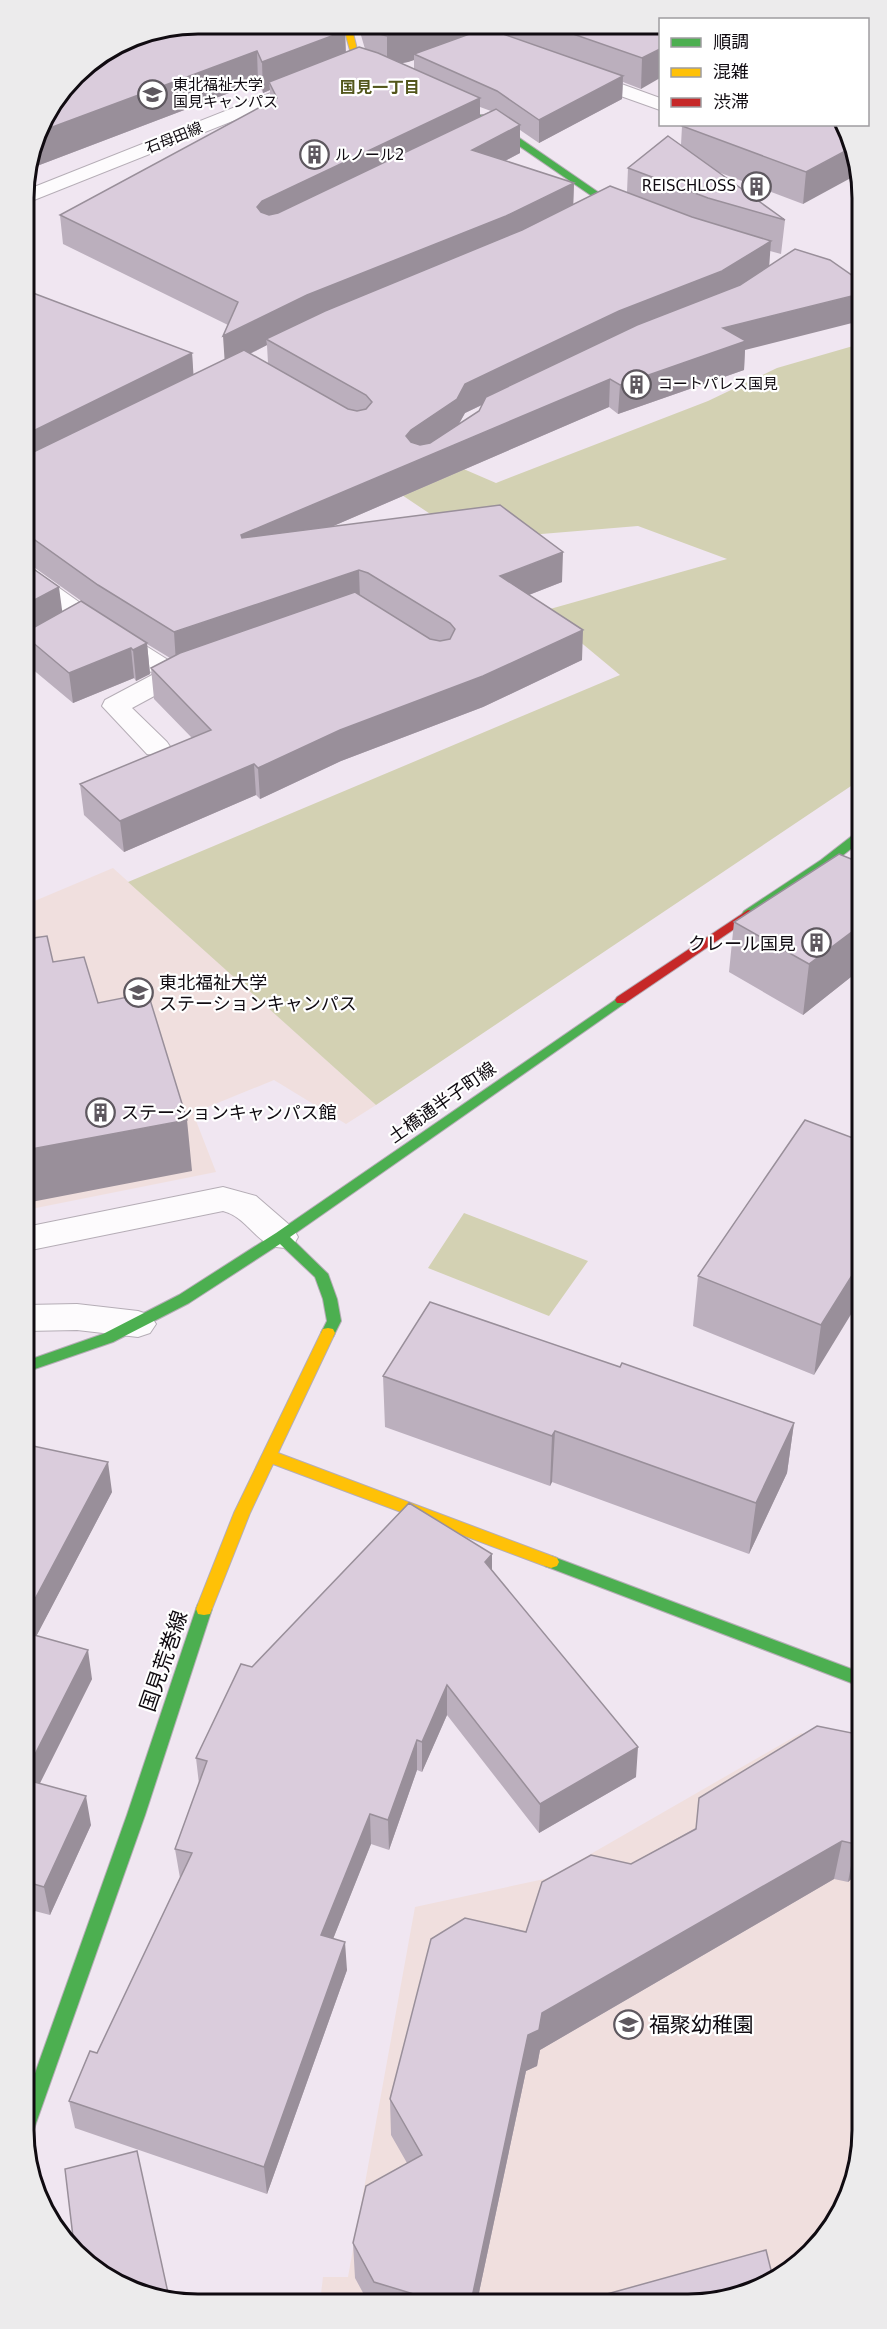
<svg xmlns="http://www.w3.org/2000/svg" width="887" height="2329" font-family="'DejaVu Sans','Noto Sans JP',sans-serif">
  <rect width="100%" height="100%" fill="#f0e6f1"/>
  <path fill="#f0dfde" d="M113 868 376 1105 346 1124 274 1080 193 1113 216 1172 26 1210 25 905Z
    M801 1733 862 1753 863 2142 850 2197 820 2245 776 2281 723 2302H320L323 2277H348L415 1907 549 1878Z"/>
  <path fill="#d3d1b3" d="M860 344 861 775 854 784 376 1105 128 882 620 675 543 611 727 559 638 526 469 540 396 491 445 461 496 483 708 401 777 368Z
    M464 1213 588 1261 549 1316 428 1268Z"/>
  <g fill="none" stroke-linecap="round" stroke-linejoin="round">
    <defs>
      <path id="lane" d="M580 69 660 98V110L573 79 571 75 573 71Z
        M25 567 34 570 100 617 176 665 198 658 207 660 211 666 207 672 182 681 132 708 167 742 171 748 167 754 157 756 147 754 102 706 105 700 154 674 25 587Z
        M223 1187 256 1196 293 1228 298 1237 293 1246C259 1256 252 1218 223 1211L26 1251V1227Z
        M77 1304 138 1311 150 1315 156 1324 150 1333 138 1337 77 1330 26 1331V1305Z"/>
      <path id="street" d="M311 77 318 79 320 83 318 87 24 204V191Z"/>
      <path id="fast" d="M480 115H486L611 201 638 213 634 216 605 205 480 119Z
        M857 832H861V841L829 866 752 917H744L742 914 744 911 821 860Z
        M621 996 625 997 627 1000 625 1003 290 1237 328 1274 337 1299 341 1321 333 1337H323L321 1333 327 1321 323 1299 315 1277 280 1244 189 1303 113 1342 26 1372V1361L103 1334 179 1295 276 1233Z
        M551 1556 862 1673V1687L545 1566 543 1562 545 1558Z
        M204 1603 210 1604 212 1609 145 1815 36 2123 34 2129 27 2132V2096L127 1815 196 1609 198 1604Z"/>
      <path id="slow" d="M343 25H351L361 65 387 71V75L355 68Z
        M328 1328 333 1329 335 1333 278 1453 557 1558 559 1562 557 1566 551 1568 545 1566 273 1464 250 1513 212 1609 210 1614 204 1615 198 1614 196 1609 234 1513 321 1333 323 1329Z"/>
      <path id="jam" d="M748 910 752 911 754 914 752 917 625 1003H617L615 1000 617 997Z"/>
    </defs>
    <use href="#lane" stroke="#b5adb6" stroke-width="2"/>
    <use href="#street" stroke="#b5adb6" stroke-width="2"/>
    <use href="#fast" stroke="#b5adb6" stroke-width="2"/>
    <use href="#slow" stroke="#b5adb6" stroke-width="2"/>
    <use href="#jam" stroke="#b5adb6" stroke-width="2"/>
    <use href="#lane" fill="#fdfbfd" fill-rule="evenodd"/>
    <use href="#street" fill="#fdfbfd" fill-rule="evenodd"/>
    <use href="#fast" fill="#4caf50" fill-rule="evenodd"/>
    <use href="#slow" fill="#ffc107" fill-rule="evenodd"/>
    <use href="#jam" fill="#c62828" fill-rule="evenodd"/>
  </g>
  <path fill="#bbafbd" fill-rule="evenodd" d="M358 25 497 26 490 29 506 34V26L660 27 641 89 623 82 622 99 539 143 520 130V153L505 161 574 183 573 204 627 192 628 168 681 145 682 126 839 124 803 204 718 172 785 220 781 254 770 251 745 350 744 370 618 414 609 407 331 527 562 582 529 595 582 660 483 707 341 761 260 799 256 795 124 852 84 815 80 784 192 738 154 699 151 668 170 658 147 644 150 674 136 681 134 678 73 703 25 663V290L192 353 193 375 225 360 228 325 63 244 60 215 270 102V90L263 93 258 82 29 169 42 121 83 67 345 31 346 52 365 49ZM414 60V69L401 63 408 62ZM480 107 491 111 480 116ZM267 345 268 363 250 354ZM482 405 479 411 459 424 465 413ZM32 567 35 568 94 610 62 612Z
    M861 863V969L803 1015 729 972 734 922Z
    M861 1141 814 1375 693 1326 698 1276Z
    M620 1367 794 1423 787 1473 749 1554 552 1482 550 1486 385 1427 383 1376Z
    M26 1458 112 1492 36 1636 92 1679 40 1783 91 1825 50 1915 27 1909Z
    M492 1571 636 1777 539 1833 447 1715 422 1772 417 1770 389 1850 371 1844 333 1939 347 1970 267 2194 75 2128 69 2101 97 2053 180 1878 175 1849 199 1784 196 1758 252 1667Z
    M862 1735V1874L858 1873 848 1882 834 1879 540 2050 537 2066 526 2071 477 2302H368L355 2278 353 2243 407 2163 391 2135 390 2099 526 1932 631 1864Z"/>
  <path fill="#998f9a" d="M424 25 497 26 420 57 414 54V60L408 62 387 66V36Z
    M345 31 346 61 269 82 270 90 263 93 262 62Z
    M660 49V78L641 89 642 58Z
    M257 51 258 82 29 169 39 132Z
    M623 76 622 99 539 143V120Z
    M480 98V126L259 236 257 207 262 201Z
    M520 125V153L472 178V150Z
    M851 148 860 164V173L803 204 806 172Z
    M574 183 573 212 266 339 267 345 225 366 223 336 307 295Z
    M771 241 769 269 720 299 618 339 465 413 457 427 411 459 406 436 411 430 465 384 619 311Z
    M860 294V321L745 350 744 370 618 414 620 385 723 328Z
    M192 353 194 382 25 466V435Z
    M610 379 609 407 243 565 241 535Z
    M563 552 562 582 500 606V576Z
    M359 570 360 600 176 663 174 632Z
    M59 587 63 617 25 636V605Z
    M583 630 582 660 483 707 341 761 260 799 258 768 340 730Z
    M147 643 150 674 136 681 133 650Z
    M131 648 134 678 73 703 69 673Z
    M254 764 256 795 124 852 120 821Z
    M861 925V969L803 1015 809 964Z
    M187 1120 192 1171 26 1203V1150Z
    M861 1261V1298L814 1375 821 1325Z
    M794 1423 787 1473 749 1554 756 1503Z
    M555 1431 552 1482 550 1486 552 1436Z
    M108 1462 112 1492 27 1654V1614Z
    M492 1554V1584L485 1562Z
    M88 1650 92 1679 28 1807 27 1799V1770Z
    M447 1685V1715L422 1772V1742Z
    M417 1740V1770L389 1850 388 1820Z
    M638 1747 636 1777 539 1833 540 1804Z
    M86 1796 91 1825 50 1915 44 1887Z
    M370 1814 371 1844 323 1964 321 1935Z
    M862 1838V1855L858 1873 848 1882 855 1844Z
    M842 1841 834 1879 540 2050 537 2066 526 2071 477 2302H471L528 2035 542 2013Z
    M345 1942 347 1970 267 2194 264 2167Z"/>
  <path fill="#daccdc" stroke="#998f9a" stroke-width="1.5" d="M198 24 344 25 345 31 262 62 257 51 39 132 42 121 83 67 132 37Z
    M366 25H424L408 32 387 36 367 31Z
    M550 26 660 27V49L642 58Z
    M486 28 623 76 539 120 497 91 414 54Z
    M359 47 378 53 480 98 262 201 257 207 261 212 269 215 278 213 496 109 520 125 472 150 574 183 506 216 307 295 223 336 238 302 60 215 277 98 269 82Z
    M684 124H839L851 148 806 172 682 126Z
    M668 136 785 220 708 198 628 168Z
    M610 186 692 217 771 241 722 271 619 311 465 384 457 399 411 430 406 436 411 442 420 445 430 443 479 411 486 397 637 325 740 285 795 249 830 260 860 281V294L723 328 746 341 620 385 610 379 241 535 242 538 500 505 563 552 500 576 583 630 483 676 340 730 258 768 254 764 120 821 80 784 211 730 151 668 180 653 355 592 430 639 440 641 450 639 455 629 450 623 368 573 359 570 174 632 98 585 32 538 25 537V456L244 350 348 409 357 411 366 409 372 402 366 395 266 339 325 311 522 230Z
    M25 290 192 353 25 435Z
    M25 563 59 587 25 605Z
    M81 601 147 643 133 650 131 648 69 673 25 636V630L31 629Z
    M839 854 861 863V925L809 964 734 922Z
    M47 936 53 962 84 957 98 1003 148 993 187 1120 26 1150V939Z
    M805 1120 861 1141V1261L821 1325 698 1276Z
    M430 1302 620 1367 622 1363 794 1423 756 1503 555 1431 552 1436 383 1376Z
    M33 1446 108 1462 27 1614 26 1458Z
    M409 1503 492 1554 485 1562 638 1747 540 1804 447 1685 422 1742 417 1740 388 1820 370 1814 321 1935 345 1942 264 2167 69 2101 90 2051 97 2053 192 1853 175 1849 207 1761 196 1758 241 1664 252 1667Z
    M27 1633 88 1650 27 1770Z
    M817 1726 862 1735V1838L855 1844 842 1841 542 2013 539 2030 528 2035 471 2302H440L374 2282 353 2243 366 2186 422 2155 390 2099 431 1939 465 1918 526 1932 542 1882 591 1855 631 1864 696 1829 699 1798Z
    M27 1780 86 1796 44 1887 27 1882Z
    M137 2151 170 2302H164L75 2254 65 2169Z
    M766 2250 774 2282 723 2302H578Z"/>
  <defs>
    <symbol id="university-ring" viewBox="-11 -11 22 22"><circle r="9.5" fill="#fff" stroke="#5e585f" stroke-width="1.5"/><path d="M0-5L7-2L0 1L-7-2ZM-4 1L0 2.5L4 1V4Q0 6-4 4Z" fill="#5e585f"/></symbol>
    <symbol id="building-ring" viewBox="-11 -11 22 22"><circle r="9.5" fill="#fff" stroke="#5e585f" stroke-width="1.5"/><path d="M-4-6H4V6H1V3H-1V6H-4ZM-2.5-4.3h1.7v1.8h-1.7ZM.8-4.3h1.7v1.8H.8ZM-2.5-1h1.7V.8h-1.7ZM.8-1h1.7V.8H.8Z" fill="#5e585f"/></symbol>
    <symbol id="school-ring" viewBox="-11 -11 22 22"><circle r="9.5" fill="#fff" stroke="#5e585f" stroke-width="1.5"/><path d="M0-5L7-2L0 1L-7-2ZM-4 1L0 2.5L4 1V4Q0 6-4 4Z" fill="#5e585f"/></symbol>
  </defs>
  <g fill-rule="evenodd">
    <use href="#university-ring" x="136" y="78" width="33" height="33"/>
    <use href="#building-ring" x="298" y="138" width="33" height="33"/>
    <use href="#building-ring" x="740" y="170" width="33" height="33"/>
    <use href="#building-ring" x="620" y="368" width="33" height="33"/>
    <use href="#building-ring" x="800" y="926" width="33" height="33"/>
    <use href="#university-ring" x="122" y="976" width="33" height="33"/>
    <use href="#building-ring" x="84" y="1096" width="33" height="33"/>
    <use href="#school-ring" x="612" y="2008" width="33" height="33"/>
  </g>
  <g text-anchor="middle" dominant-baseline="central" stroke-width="4.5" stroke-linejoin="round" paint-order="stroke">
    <g font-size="15" fill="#100b11" stroke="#fff" text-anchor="start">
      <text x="173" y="85">東北福祉大学<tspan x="173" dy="17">国見キャンパス</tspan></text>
      <text x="335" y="155">ルノール2</text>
      <text x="736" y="186" text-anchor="end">REISCHLOSS</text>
      <text x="658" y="384">コートパレス国見</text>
    </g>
    <g font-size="15" fill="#100b11" stroke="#fff">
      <text transform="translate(174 138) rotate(-22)">石母田線</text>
    </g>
    <g font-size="16" font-weight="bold" fill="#52561b" stroke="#fff">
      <text x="380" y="87">国見一丁目</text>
    </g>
    <g font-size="18" fill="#100b11" stroke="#fff" text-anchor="start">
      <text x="796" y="943" text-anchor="end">クレール国見</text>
      <text x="159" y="982">東北福祉大学<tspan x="159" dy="21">ステーションキャンパス</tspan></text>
      <text x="121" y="1112">ステーションキャンパス館</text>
    </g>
    <g font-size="18" fill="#100b11" stroke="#fff">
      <text transform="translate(442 1102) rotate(-35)">土橋通半子町線</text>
    </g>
    <g font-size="21" fill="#100b11" stroke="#fff">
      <text transform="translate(164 1661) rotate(-71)">国見荒巻線</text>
    </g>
    <g font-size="21" fill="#100b11" stroke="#fff" text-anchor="start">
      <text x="649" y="2025">福聚幼稚園</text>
    </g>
  </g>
  <path d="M0 0H887V2329H0ZM198 34H688A164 164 0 0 1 852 198V2130A164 164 0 0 1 688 2294H198A164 164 0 0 1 34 2130V198A164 164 0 0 1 198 34Z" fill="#ecebec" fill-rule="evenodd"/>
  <path fill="none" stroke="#100b11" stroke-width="3" d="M198 34H688A164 164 0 0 1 852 198V2130A164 164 0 0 1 688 2294H198A164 164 0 0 1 34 2130V198A164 164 0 0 1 198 34Z"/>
  <rect x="659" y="18" width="210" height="108" fill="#ffffff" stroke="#9f9da0" stroke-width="1.5"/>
  <rect x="671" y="38" width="30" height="9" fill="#4caf50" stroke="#9f9da0" stroke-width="1.5"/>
  <text x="713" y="48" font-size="18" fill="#100b11">順調</text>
  <rect x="671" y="68" width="30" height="9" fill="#ffc107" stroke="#9f9da0" stroke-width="1.5"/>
  <text x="713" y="78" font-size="18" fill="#100b11">混雑</text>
  <rect x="671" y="98" width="30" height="9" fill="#c62828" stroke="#9f9da0" stroke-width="1.5"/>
  <text x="713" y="108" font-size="18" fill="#100b11">渋滞</text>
</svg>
